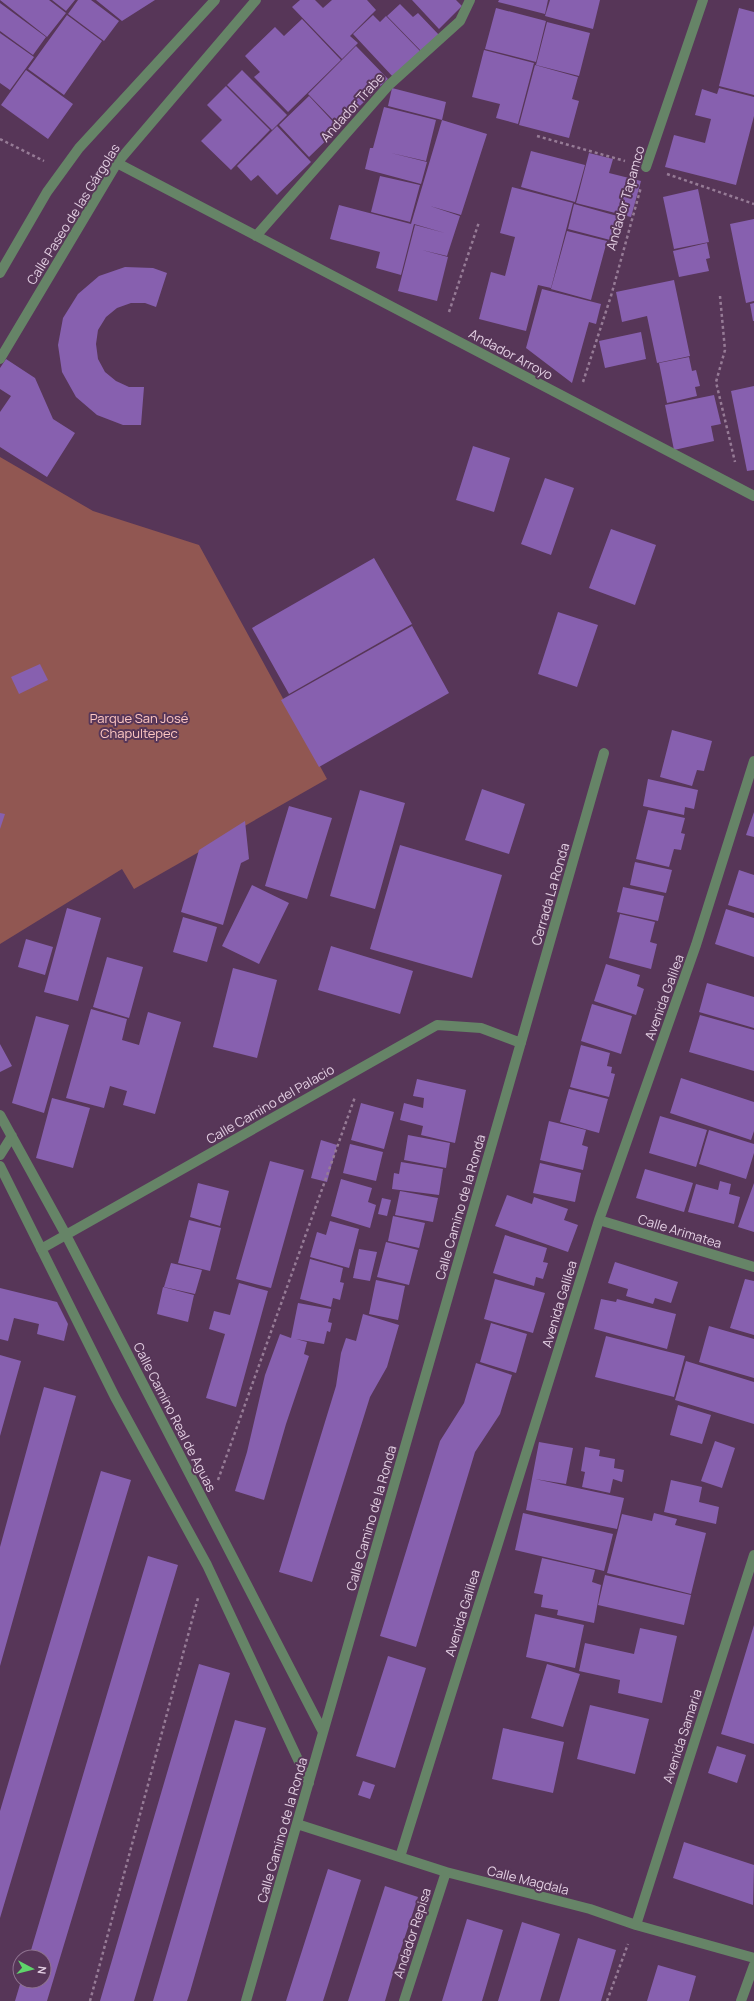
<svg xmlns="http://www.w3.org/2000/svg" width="754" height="2001" font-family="Manrope,sans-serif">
  <rect width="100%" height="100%" fill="#573658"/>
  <path fill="#915752" d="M0 457 93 511 199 545 327 779 134 889 122 869 0 944Z"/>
  <path fill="#8760af" d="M0 0H49L66 13 47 37Z
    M52 0H75L66 11Z
    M78 0H91L119 21 104 41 68 14Z
    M96 0H155L122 21Z
    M300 0H315L323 8 332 0H367L376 10 350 36 358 43 342 59 292 7Z
    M412 0H456L462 6 439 29Z
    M499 0H548L545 14 498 2Z
    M550 0H600L593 29 545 16Z
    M0 3 46 37 33 55 0 31Z
    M400 4 413 17 418 13 440 36 423 53 387 16Z
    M496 8 546 21 536 62 485 49Z
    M739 8 754 12V95L719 86Z
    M67 15 102 41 64 95 28 69Z
    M373 15 380 22 386 16 421 52 394 78 353 34Z
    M302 19 341 60 288 112 254 77 260 72 245 56 275 27 284 36Z
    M547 22 590 33 579 76 536 65Z
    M0 33 34 57 10 90 0 83Z
    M356 46 388 79 339 126 308 94Z
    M484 50 534 63 518 124 496 118 500 104 472 97Z
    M535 65 578 77 572 99 579 101 569 138 519 125Z
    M26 70 73 104 48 139 1 105Z
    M242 70 287 115 272 130 227 85Z
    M226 86 270 130 231 170 201 141 222 120 207 105Z
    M392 88 446 102 442 120 388 106Z
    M719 88 754 97V116L736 185 665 167 674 135 705 143 711 119 695 115 702 89 717 94Z
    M309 96 339 128 309 157 279 125Z
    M384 107 436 120 426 161 391 153 427 162 421 184 365 169 370 148H373Z
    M442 120 487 134 461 215 430 206 460 216 447 256 422 250 448 257 437 301 398 291 415 225 445 233 414 224 401 275 376 268 380 252 330 239 339 205 411 224Z
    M277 126 311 162 277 195 258 175 251 181 237 166Z
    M531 151 585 165 575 202 521 187Z
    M589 153 613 159 609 173 641 181 631 217 576 203Z
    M380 176 420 185 410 222 371 212Z
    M512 187 573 203 551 288 538 285 526 331 479 319 491 272 505 276 515 237 500 233Z
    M698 189 709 242 674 249 663 197Z
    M574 204 621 217 614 241 568 229Z
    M754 219V301L746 303 730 224Z
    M567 231 607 241 591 300 551 289Z
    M707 243 710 258 706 259 709 271 679 277 673 251Z
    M125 267 153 268 167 273 156 307 145 303H131L117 308 106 317 98 330 96 344 98 359 105 372 116 381 129 387H144L141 425H123L97 415 76 397 62 372 58 345 63 318 78 294 99 276Z
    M674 280 690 356 657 363 647 316 622 322 616 292Z
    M542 289 601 304 596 324 589 322 572 383 526 348Z
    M754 303V321H753L750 304Z
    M641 332 646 359 605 368 599 341Z
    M689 357 692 371 696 370 700 386 695 387 697 396 667 403 659 363Z
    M6 359 35 378 53 419 75 433 47 477 0 447V412L11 396 0 389V368Z
    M754 386V470L747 471 731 391Z
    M714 395 721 424 711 426 714 441 674 450 665 405Z
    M473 446 510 458 494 512 456 500Z
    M545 478 574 488 551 555 521 544Z
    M611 529 656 545 635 605 589 588Z
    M374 558 412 624 289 694 252 628Z
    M558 612 598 625 577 687 538 674Z
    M412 626 449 693 319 767 281 700Z
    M40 664 48 680 19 694 11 677Z
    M672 730 712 741 704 771 697 770 692 786 660 777Z
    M648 779 698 790 694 809 685 807 684 815 643 806Z
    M482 789 525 804 509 854 465 840Z
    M360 790 405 803 375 909 330 896Z
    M289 806 332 818 307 899 265 886Z
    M648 810 685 818 681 833 685 834 681 850 674 849 669 867 636 859Z
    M754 812V837L746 835Z
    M0 813 5 814 0 829Z
    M245 821 249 859 241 863 223 925 181 912 199 850Z
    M400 845 502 875 472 978 370 949Z
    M635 862 672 870 666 893 630 885Z
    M739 870 754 875V913L728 905Z
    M252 885 289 903 259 964 222 946Z
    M623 887 664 896 658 921 617 912Z
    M67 908 101 918 78 1001 44 992Z
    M726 909 754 918V957L715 944Z
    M620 914 655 922 650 942 657 944 651 969 609 958Z
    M183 917 217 927 207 962 173 952Z
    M26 939 53 947 45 975 18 967Z
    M331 946 413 971 400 1014 318 990Z
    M107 957 143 967 129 1018 93 1007Z
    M606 964 640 975 637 986 644 989 636 1015 594 1001Z
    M233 968 277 980 257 1058 213 1047Z
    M707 983 754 997V1028L699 1012Z
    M592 1004 632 1016 621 1054 581 1041Z
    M91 1009 127 1019 122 1040 139 1045 148 1012 181 1022 155 1114 123 1105 127 1091 110 1086 104 1108 66 1098Z
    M700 1015 754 1030V1071L689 1052Z
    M36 1016 69 1025 44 1113 12 1103Z
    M0 1044 12 1066 0 1072Z
    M581 1045 610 1053 607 1066 612 1067 611 1073 615 1074 609 1097 570 1087Z
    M681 1078 754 1102V1131L751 1140 670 1113Z
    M417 1079 466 1090 455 1143 421 1135 423 1126 400 1120 404 1103 423 1108 424 1098 413 1096Z
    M569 1089 608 1099 599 1133 560 1122Z
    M52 1098 90 1108 73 1168 36 1158Z
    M361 1103 394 1112 384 1149 351 1140Z
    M660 1116 707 1130 696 1167 649 1153Z
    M549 1121 586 1130 582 1145 588 1147 583 1170 540 1160Z
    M709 1130 754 1144V1153L746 1179 699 1164Z
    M408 1135 450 1143 446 1168 404 1160Z
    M321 1140 337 1145 327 1182 311 1178Z
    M350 1144 383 1152 376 1181 343 1173Z
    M270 1161 304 1170 271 1288 236 1279Z
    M401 1162 443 1169 439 1195 392 1189 394 1173 399 1174Z
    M540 1163 581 1173 575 1202 533 1193Z
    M645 1169 693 1183 684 1212 636 1198Z
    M341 1179 372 1188 368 1202 376 1205 370 1228 331 1216Z
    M720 1181 731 1184 729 1194 740 1197 734 1224 688 1212 696 1184 718 1190Z
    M198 1183 229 1191 220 1226 190 1217Z
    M754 1183V1232L738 1227Z
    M400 1191 438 1198 433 1222 395 1215Z
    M507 1195 532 1204 534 1197 568 1209 564 1220 578 1225 568 1252 495 1226Z
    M382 1198 391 1200 387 1216 378 1214Z
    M393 1216 425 1223 419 1248 388 1241Z
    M189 1220 221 1228 210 1271 178 1263Z
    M330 1221 359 1229 349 1268 310 1257 317 1232 326 1235Z
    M505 1235 547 1248 543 1262 548 1263 543 1279 536 1277 534 1286 493 1273Z
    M386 1242 418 1250 409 1285 377 1277Z
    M359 1249 377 1252 370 1281 353 1278Z
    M310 1259 343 1268 340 1282 344 1283 340 1300 333 1298 331 1307 300 1299Z
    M615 1262 678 1282 671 1303 655 1298 653 1304 626 1296 628 1289 608 1283Z
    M171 1263 202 1270 195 1294 164 1287Z
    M495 1279 545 1293 533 1333 484 1319Z
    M745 1279 754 1281V1335L730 1328Z
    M376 1280 405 1286 398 1320 369 1314Z
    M239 1283 268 1291 236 1407 206 1398 225 1334 209 1329 214 1311 230 1315Z
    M163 1287 194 1295 188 1322 157 1314Z
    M0 1288 57 1302 68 1324 64 1341 37 1334 39 1324 14 1318 8 1341 0 1339Z
    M601 1299 616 1302 617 1299 676 1314 667 1349 594 1329Z
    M298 1303 331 1309 328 1322 332 1323 330 1332 327 1331 324 1344 296 1339 307 1342 304 1354 309 1356 286 1424 264 1500 235 1491 247 1452 265 1375 280 1334 291 1338Z
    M363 1314 399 1325 387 1367 370 1397 312 1582 279 1572 336 1386 341 1353 346 1338 356 1341Z
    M491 1323 527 1334 516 1373 480 1362Z
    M709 1326 754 1339V1378L699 1362Z
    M606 1336 685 1356 674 1397 595 1377Z
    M0 1355 21 1361 0 1436Z
    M686 1361 754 1382V1424L675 1400Z
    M476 1363 512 1375 500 1414 475 1452 416 1647 380 1636 440 1441 464 1403Z
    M44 1387 76 1396 0 1666V1547Z
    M678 1405 711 1415 702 1444 670 1435Z
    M715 1441 735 1448 722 1488 701 1481Z
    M539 1442 573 1448 566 1484 535 1479 624 1498 617 1529 526 1510Z
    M585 1447 600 1450 599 1456 615 1459 614 1468 624 1470 622 1482 613 1479 610 1493 582 1487 585 1472 581 1471Z
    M101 1471 131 1480 0 1918V1811Z
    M671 1480 702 1487 699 1502 719 1507 716 1524 664 1512Z
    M523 1513 613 1534 604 1571 515 1550Z
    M654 1513 677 1519 675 1525 706 1533 691 1594 607 1573 622 1514 652 1521Z
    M148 1556 178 1565 136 1706 47 2001H15L21 1981H44V1957H29Z
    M542 1558 595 1570 592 1582 601 1585 594 1623 557 1615 558 1610 541 1607 543 1595 534 1593Z
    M605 1575 691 1595 684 1625 598 1605Z
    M535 1614 584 1625 575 1668 526 1657Z
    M754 1625V1744L721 1734Z
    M640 1628 677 1636 662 1703 618 1693 620 1680 579 1671 585 1643 634 1654Z
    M388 1656 426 1668 395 1768 356 1756Z
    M199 1664 230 1673 166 1892 134 2001H100Z
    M547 1664 580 1674 563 1727 531 1718Z
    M590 1705 649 1719 635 1774 577 1759Z
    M235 1720 266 1728 190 1992 187 2001H153Z
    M503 1728 564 1742 553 1793 492 1779Z
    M717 1746 746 1755 737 1783 708 1773Z
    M363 1781 375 1785 370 1799 358 1795Z
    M684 1842 754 1865 753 1905 673 1878Z
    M328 1869 361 1880 323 2001H286Z
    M385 1886 418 1897 394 1970 385 2001H348Z
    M467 1919 503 1930 482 2001H442Z
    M522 1922 560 1934 540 2001H498Z
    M578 1938 616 1950 601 2001H559Z
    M658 1965 696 1976 689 2001H647Z"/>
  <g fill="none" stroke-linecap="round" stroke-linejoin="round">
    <path stroke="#967b96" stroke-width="2.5" stroke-dasharray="3 3" stroke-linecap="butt" d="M537 136 625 161
      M0 139 44 161
      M667 174 754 204
      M720 296 725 350 716 382 735 462
      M449 312 479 222
      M583 382 611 296 641 187
      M218 1480 355 1097
      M90 2001 198 1598
      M607 2001 628 1944"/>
    <path stroke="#668467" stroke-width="10" d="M117 163 754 496
      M646 167 703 0
      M256 236 389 85 460 21 470 0
      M0 273 47 192 79 148 215 0
      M0 359 117 163 256 0
      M0 1115 66 1235 323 1732
      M0 1155 12 1136
      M0 1166 115 1397 207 1565 309 1783
      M599 1220 754 1267
      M41 1249 437 1025 481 1028 521 1043
      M297 1824 446 1872 590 1909 636 1925 754 1958
      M400 1857 599 1220 696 945 754 761
      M636 1925 754 1555
      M246 2001 604 753
      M404 2001 446 1872
      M741 2001 754 1965"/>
  </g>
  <g text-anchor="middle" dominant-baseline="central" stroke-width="4" stroke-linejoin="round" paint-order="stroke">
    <g font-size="13" fill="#e3cfe3" stroke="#573658">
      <text transform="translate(352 107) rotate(-48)">Andador Trabe</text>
      <text transform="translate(625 198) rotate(-74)">Andador Tapamco</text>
      <text transform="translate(73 214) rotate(-58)">Calle Paseo de las Gárgolas</text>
      <text transform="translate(511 354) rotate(28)">Andador Arroyo</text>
      <text transform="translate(550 894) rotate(-74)">Cerrada La Ronda</text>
      <text transform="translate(664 997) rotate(-70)">Avenida Galilea</text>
      <text transform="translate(270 1104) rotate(-30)">Calle Camino del Palacio</text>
      <text transform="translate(460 1207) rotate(-74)">Calle Camino de la Ronda</text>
      <text transform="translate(680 1231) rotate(17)">Calle Arimatea</text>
      <text transform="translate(559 1304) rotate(-73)">Avenida Galilea</text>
      <text transform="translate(175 1417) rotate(63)">Calle Camino Real de Aguas</text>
      <text transform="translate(371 1518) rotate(-74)">Calle Camino de la Ronda</text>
      <text transform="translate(462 1613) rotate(-73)">Avenida Galilea</text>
      <text transform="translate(682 1736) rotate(-72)">Avenida Samaria</text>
      <text transform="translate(282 1830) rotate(-74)">Calle Camino de la Ronda</text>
      <text transform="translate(528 1880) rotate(14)">Calle Magdala</text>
      <text transform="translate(412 1933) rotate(-72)">Andador Repisa</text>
    </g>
    <g font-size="13" fill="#fec8c3" stroke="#573658">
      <text x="139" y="718">Parque San José<tspan x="139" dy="15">Chapultepec</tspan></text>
    </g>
  </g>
  <g transform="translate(32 1969) rotate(97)"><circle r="19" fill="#573658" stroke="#8f7390"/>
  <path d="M0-3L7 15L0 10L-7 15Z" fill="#5fd56b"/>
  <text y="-6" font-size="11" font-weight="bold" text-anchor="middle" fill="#e3cfe3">N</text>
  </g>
</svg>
